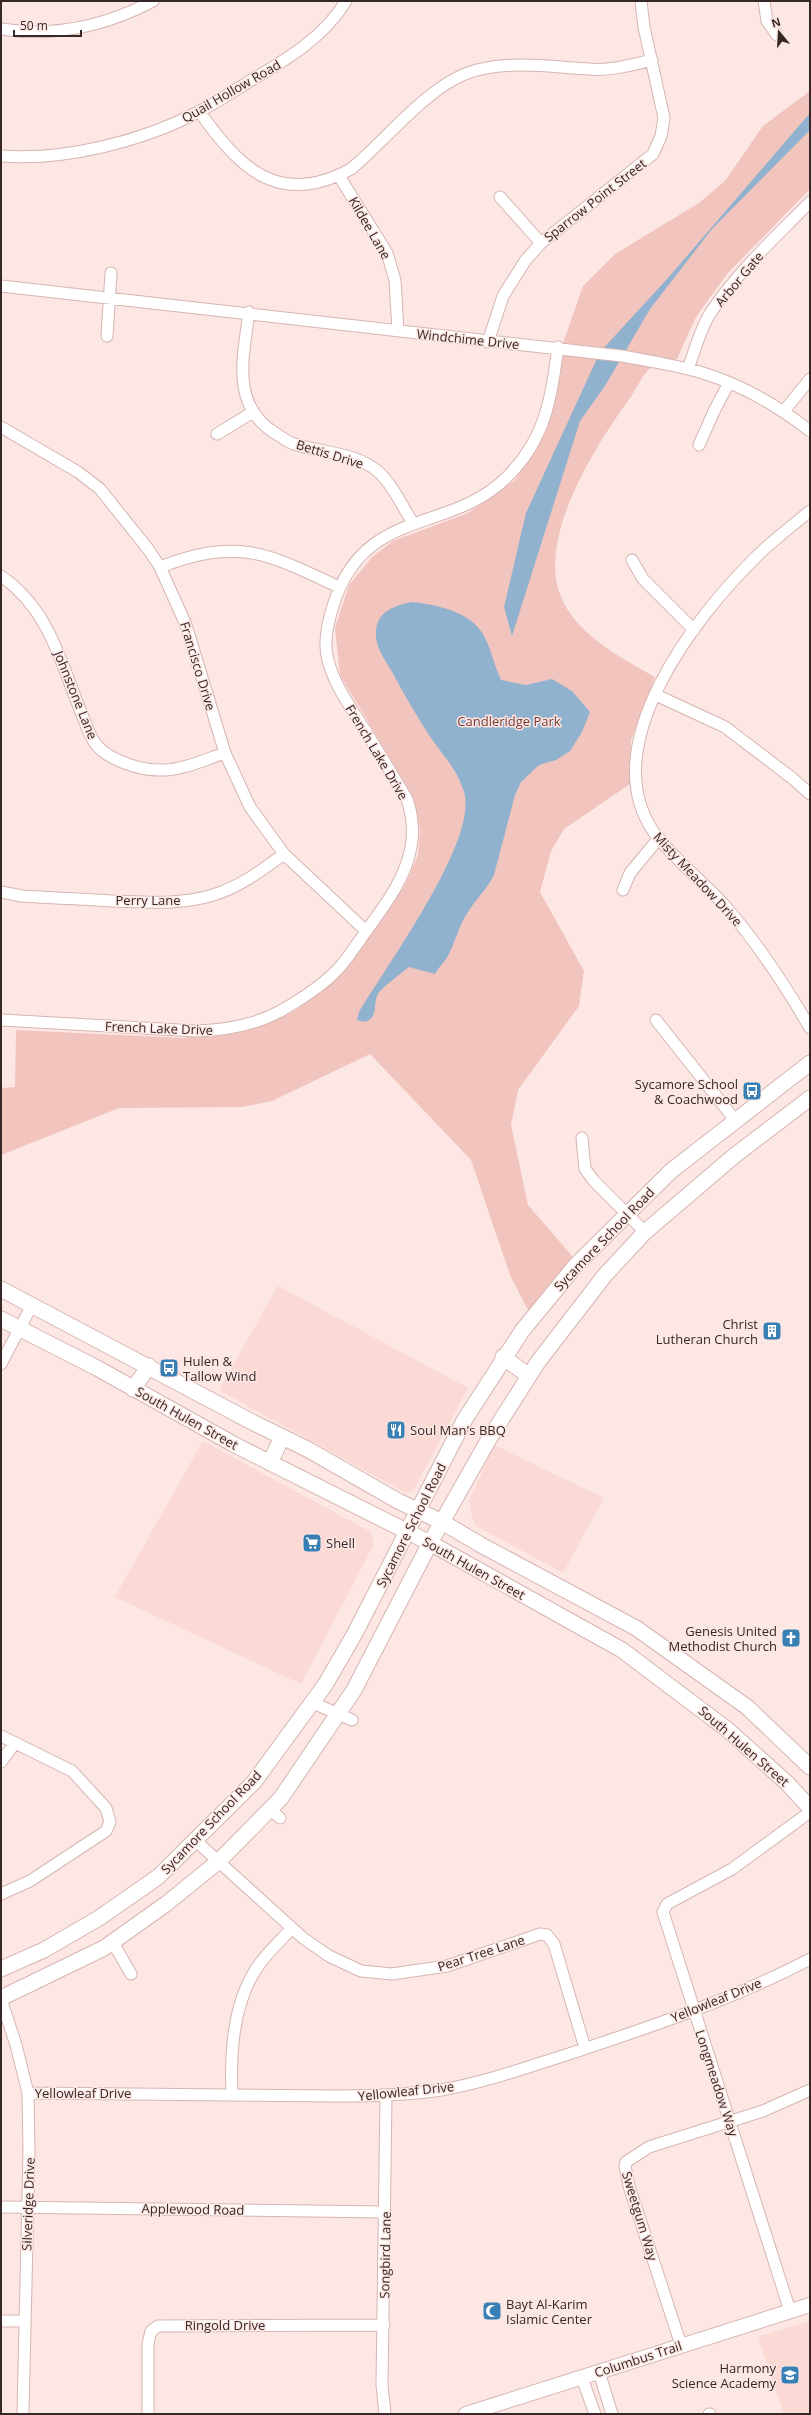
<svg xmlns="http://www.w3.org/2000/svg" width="811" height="2415" font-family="'Open Sans',sans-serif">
  <rect width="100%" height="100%" fill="#fce7e4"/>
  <path fill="#fbd9d4" d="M278 1286 468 1388 413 1491 406 1493 219 1390Z
    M203 1441 371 1532 374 1544 301 1684 115 1597Z
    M494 1445 604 1498 563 1573 474 1525 469 1501Z
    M810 2321V2414H784L758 2337Z"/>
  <path fill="#f2c4be" d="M810 91V189L727 274 696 317 677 359C669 362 659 364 651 368 643 373 636 390 630 398 597 444 542 529 558 588 569 631 620 657 655 677L631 740 630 784 564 829 551 851 540 892 584 971 579 1006 518 1090 511 1125 528 1205 573 1257 529 1312 510 1275 471 1160 370 1054 272 1101 242 1107 119 1108 1 1155V1088L15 1087 16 1030 181 1038 236 1033 295 1011 346 969 405 885 418 855 420 829 408 788 340 675 335 628 349 585 373 556 393 541 468 513 514 481 542 439 556 363 583 286 615 254 699 203 725 181 763 126Z"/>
  <path fill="#90b2ce" d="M810 113V130L712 229 650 309 605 386 580 421 512 636 504 607 526 513 600 352 668 278Z
    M412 602C437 605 469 611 483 634 491 648 494 665 501 680L526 685 552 679 572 691 590 712 582 732 570 751 556 760 539 765 521 782 515 795 494 875C488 888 476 899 468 912 459 925 456 940 449 954 446 961 439 966 435 974L409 967C402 973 382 987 378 994 373 1002 378 1014 369 1020 365 1023 361 1021 357 1020L359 1012C384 969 479 840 464 792 458 771 443 755 431 738 417 717 403 692 391 670 385 660 377 649 376 637 374 613 392 606 412 602Z"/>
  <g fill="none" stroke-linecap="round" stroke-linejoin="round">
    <defs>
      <path id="minor" d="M764 1 767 21 777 35
        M1 29C54 37 106 26 153 1
        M199 111C240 169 279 208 351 169 386 140 425 90 465 74 502 59 551 67 589 69 610 71 632 65 652 60
        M1 156C65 161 144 141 200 111 219 101 237 89 255 78 289 58 325 36 346 1
        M339 176 387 253 395 280 398 331
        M500 197 541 243
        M1 286 622 356C649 361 676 365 703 373 742 385 778 406 810 431
        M249 312C243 359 230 407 278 435 283 438 288 442 294 444 319 452 349 452 372 467 390 478 401 505 413 523
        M107 336 111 273
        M488 342 503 296 525 261 541 243 653 154 661 136 664 118 644 27 641 1
        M688 369C695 350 700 329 711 312 738 271 776 237 810 202
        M784 411 810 379
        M1 427 78 472 100 489 148 549 160 567 186 625 225 753 250 807 284 854 366 931
        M217 434 253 412
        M699 445 715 409 729 383
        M810 511C792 526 773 540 756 557 696 616 595 744 653 831 673 859 703 881 726 907 759 945 785 985 810 1028
        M632 560 643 579 694 630
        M160 567C239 537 266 553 339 587
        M1 576C49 609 60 661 81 712 85 721 88 732 93 740 104 760 142 771 163 770 183 770 206 759 225 753
        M656 695 725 727 792 778 810 794
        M623 890 630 873 659 838
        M1 892 22 896C52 898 83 899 113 901 146 902 182 905 213 895 240 887 262 870 284 854
        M1 1020 197 1031C227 1030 257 1025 284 1009 303 998 323 985 338 969 346 961 353 949 360 940 380 911 405 882 411 847 414 831 412 814 407 799 392 774 377 749 361 724 348 703 334 684 328 660 323 644 328 622 333 606 364 505 450 535 508 476 546 438 551 398 558 347
        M656 1020 735 1120
        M582 1138 585 1169 594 1181 645 1232
        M1 1364 32 1305
        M313 1703 352 1720
        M1 1736 72 1771 106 1808 110 1822 106 1831 30 1881 1 1894
        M1 1762 15 1743
        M270 1809 280 1818
        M196 1841 303 1938 329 1956 361 1971 392 1974 447 1966 540 1934 547 1935 554 1944 585 2048
        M112 1941 131 1974
        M1 1999 16 2045 28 2093 29 2152 23 2414
        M28 2093 338 2096C373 2096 407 2095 441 2090 484 2083 527 2067 569 2054 650 2027 734 1999 810 1959
        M232 2094C230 2051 233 1998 261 1962 270 1950 282 1939 292 1928
        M1 2207 385 2212
        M790 2311 663 1912 667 1904 732 1869 810 1812
        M1 2321H25
        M681 2345 629 2186 625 2166 626 2162 649 2147 763 2111 810 2090
        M599 2372 612 2414
        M582 2378 595 2414
        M148 2414V2344L151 2331 158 2326 384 2325
        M385 2414 382 2385 386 2096
        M709 2414H710"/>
      <path id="tertiary" d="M466 2414 810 2305"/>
      <path id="secondary" d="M1 1289 254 1423 309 1450 398 1501 442 1522 481 1545 636 1628 747 1707 810 1767
        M1 1319 97 1368 235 1445 430 1543 622 1650 728 1730 787 1783 810 1808
        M503 1357 529 1376
        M133 1389 149 1366
        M270 1463 282 1437
        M1 1969 44 1950 99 1918 158 1877 254 1782 325 1685 354 1635 465 1419 522 1331 576 1265 671 1171 810 1063
        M1 1998 104 1948 166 1904 219 1861 281 1798 354 1690 430 1543 489 1439 538 1362 605 1275 645 1232 734 1156 810 1098"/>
    </defs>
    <use href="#minor" stroke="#d6b5b1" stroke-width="13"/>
    <use href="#tertiary" stroke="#d6b5b1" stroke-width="16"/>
    <use href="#secondary" stroke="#d6b5b1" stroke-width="17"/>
    <use href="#minor" stroke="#fff" stroke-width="11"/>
    <use href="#tertiary" stroke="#fff" stroke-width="14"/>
    <use href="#secondary" stroke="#fff" stroke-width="15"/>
  </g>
  <defs>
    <symbol id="bus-square" viewBox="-11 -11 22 22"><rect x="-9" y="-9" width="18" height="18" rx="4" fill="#387fb4" stroke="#fce7e4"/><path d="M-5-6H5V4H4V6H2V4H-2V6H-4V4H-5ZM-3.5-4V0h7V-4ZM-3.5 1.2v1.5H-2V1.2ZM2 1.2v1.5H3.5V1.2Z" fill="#fff"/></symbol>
    <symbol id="building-square" viewBox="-11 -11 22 22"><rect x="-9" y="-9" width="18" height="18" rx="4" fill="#387fb4" stroke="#fce7e4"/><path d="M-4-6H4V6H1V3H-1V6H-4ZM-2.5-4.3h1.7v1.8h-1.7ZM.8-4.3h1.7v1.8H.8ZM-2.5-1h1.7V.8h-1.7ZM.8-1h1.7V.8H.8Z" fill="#fff"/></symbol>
    <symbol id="restaurant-square" viewBox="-11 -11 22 22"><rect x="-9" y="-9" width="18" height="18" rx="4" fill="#387fb4" stroke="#fce7e4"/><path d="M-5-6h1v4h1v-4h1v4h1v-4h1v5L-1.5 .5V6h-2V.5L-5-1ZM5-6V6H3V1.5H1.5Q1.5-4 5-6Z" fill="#fff"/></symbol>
    <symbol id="supermarket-square" viewBox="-11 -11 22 22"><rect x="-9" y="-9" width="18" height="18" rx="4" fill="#387fb4" stroke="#fce7e4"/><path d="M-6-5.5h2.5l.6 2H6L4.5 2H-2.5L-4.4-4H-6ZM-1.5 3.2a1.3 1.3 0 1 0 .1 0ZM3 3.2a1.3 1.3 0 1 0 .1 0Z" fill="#fff"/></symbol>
    <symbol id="church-square" viewBox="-11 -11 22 22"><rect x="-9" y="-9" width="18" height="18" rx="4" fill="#387fb4" stroke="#fce7e4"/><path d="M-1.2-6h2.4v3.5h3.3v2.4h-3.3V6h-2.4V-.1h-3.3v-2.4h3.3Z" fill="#fff"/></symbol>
    <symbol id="mosque-square" viewBox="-11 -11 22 22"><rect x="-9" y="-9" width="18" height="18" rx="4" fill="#387fb4" stroke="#fce7e4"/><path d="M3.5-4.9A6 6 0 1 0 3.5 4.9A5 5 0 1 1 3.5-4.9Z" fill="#fff"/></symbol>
    <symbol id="school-square" viewBox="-11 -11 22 22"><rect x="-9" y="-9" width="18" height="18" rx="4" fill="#387fb4" stroke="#fce7e4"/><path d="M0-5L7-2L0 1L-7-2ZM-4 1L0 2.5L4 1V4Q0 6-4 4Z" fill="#fff"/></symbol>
  </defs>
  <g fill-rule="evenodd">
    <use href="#bus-square" x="741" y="1080" width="22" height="22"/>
    <use href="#building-square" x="761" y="1320" width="22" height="22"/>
    <use href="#bus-square" x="158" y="1357" width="22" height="22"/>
    <use href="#restaurant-square" x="385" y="1419" width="22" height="22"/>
    <use href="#supermarket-square" x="301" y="1532" width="22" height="22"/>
    <use href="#church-square" x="780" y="1627" width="22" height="22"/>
    <use href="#mosque-square" x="481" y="2300" width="22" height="22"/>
    <use href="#school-square" x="779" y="2364" width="22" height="22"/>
  </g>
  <g text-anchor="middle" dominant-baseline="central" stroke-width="3" stroke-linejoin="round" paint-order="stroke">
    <g font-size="13" fill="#352826" stroke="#fce7e4">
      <text transform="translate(231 91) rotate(-30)">Quail Hollow Road</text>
      <text transform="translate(595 200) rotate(-38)">Sparrow Point Street</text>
      <text transform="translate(370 228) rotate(60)">Kildee Lane</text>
      <text transform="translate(739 279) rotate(-50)">Arbor Gate</text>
      <text transform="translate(468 339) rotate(6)">Windchime Drive</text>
      <text transform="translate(330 454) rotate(17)">Bettis Drive</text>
      <text transform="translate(198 666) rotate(73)">Francisco Drive</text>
      <text transform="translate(76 695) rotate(68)">Johnstone Lane</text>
      <text transform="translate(377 752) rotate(59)">French Lake Drive</text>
      <text transform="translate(698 879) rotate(47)">Misty Meadow Drive</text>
      <text x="148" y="900">Perry Lane</text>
      <text transform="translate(159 1028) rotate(2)">French Lake Drive</text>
      <text transform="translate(604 1239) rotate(-46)">Sycamore School Road</text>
      <text transform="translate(187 1418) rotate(29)">South Hulen Street</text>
      <text transform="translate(411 1525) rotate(-63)">Sycamore School Road</text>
      <text transform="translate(474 1568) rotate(29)">South Hulen Street</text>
      <text transform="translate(744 1746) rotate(41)">South Hulen Street</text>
      <text transform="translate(211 1822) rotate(-46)">Sycamore School Road</text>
      <text transform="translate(481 1953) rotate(-18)">Pear Tree Lane</text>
      <text transform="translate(716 2000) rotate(-22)">Yellowleaf Drive</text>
      <text transform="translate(717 2083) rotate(72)">Longmeadow Way</text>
      <text transform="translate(406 2091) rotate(-6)">Yellowleaf Drive</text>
      <text x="83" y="2093">Yellowleaf Drive</text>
      <text transform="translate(28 2204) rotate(-88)">Silveridge Drive</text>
      <text transform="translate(193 2209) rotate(1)">Applewood Road</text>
      <text transform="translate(640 2216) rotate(73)">Sweetgum Way</text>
      <text transform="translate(385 2255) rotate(-89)">Songbird Lane</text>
      <text x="225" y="2325">Ringold Drive</text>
      <text transform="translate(638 2359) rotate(-18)">Columbus Trail</text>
    </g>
    <g font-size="13" fill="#763a34" stroke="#fce7e4">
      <text x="509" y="721">Candleridge Park</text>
    </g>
    <g font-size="13" fill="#352826" stroke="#fce7e4" text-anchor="end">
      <text x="738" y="1084">Sycamore School<tspan x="738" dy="15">&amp; Coachwood</tspan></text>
      <text x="758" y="1324">Christ<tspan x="758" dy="15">Lutheran Church</tspan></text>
      <text x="183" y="1361" text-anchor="start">Hulen &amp;<tspan x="183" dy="15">Tallow Wind</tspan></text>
      <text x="410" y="1430" text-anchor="start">Soul Man's BBQ</text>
      <text x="326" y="1543" text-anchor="start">Shell</text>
      <text x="777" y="1631">Genesis United<tspan x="777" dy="15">Methodist Church</tspan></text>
      <text x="506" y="2304" text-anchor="start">Bayt Al-Karim<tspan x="506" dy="15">Islamic Center</tspan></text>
      <text x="776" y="2368">Harmony<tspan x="776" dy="15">Science Academy</tspan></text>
    </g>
  </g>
  <rect width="811" height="2415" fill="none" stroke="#352826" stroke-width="4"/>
  <g transform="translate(779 32) rotate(342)" stroke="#fce7e4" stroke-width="3" paint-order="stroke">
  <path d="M0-3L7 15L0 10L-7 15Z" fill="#352826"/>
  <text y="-6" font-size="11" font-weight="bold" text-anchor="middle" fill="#352826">N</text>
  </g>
  <path d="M14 30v6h67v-6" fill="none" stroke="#352826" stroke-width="2"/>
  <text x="20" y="30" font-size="12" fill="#352826" stroke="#fce7e4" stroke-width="3" paint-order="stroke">50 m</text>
</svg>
